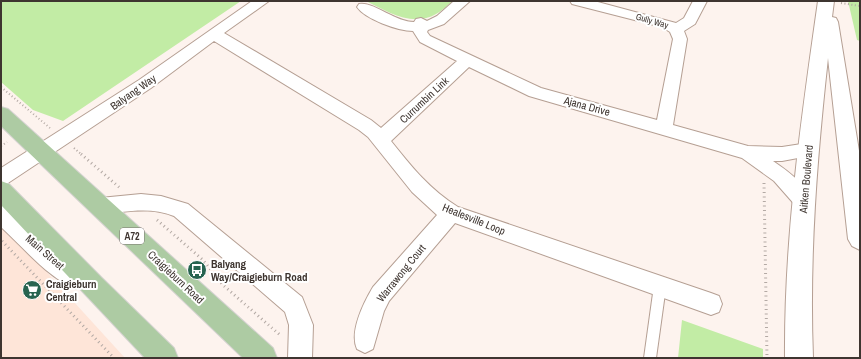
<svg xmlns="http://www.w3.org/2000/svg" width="861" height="359" font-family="'Archivo Narrow',sans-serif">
  <rect width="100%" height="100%" fill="#fdf3ee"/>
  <path fill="#fee5d8" d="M1 222 125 358H1Z"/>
  <path fill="#c2eca5" d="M1 1H241L63 121 33 110 1 82Z
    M366 1H453C448 5 442 11 436 14 412 28 387 11 366 1Z
    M848 1H860V41L857 40Z
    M682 320 763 349V358H678Z"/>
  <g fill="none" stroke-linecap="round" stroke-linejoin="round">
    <defs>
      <path id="lane" d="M660 281 664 282 666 286 656 358H644L654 286 656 282Z"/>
      <path id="street" d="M252 1H269L224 33 371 120 381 128 457 61 420 42 413 31C398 31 365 19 357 7L359 4C373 1 395 22 414 22L416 19 421 18 427 21 437 16 454 1H470L444 24 428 30 427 32 430 36 541 88 657 120 673 39 670 32 662 27 572 4 570 1H594L676 23 684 18 693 1H707L695 24 684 31 687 39 673 125 748 146 782 147 808 143 814 145 817 150 814 155 782 161H773C788 171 805 184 813 200L810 206 803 208 796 206 774 181 742 158 529 96 469 67 391 141C411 166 430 190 458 207L711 293 719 296 722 304 719 312 711 315 455 223 389 301 384 311 373 349 365 353 357 349C349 332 364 302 373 287L437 215 412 192 368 137 359 130 214 41 151 88 8 183 1 186V168L139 80Z
        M141 194 161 196 188 204 302 297 313 325 312 358H288L289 325 285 312 174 216C157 209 139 210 121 212 111 213 102 215 93 212L90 206 93 200 100 198Z"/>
      <path id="secondary" d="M818 1H834L832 17 836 18 838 22 860 157V250L852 246 848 239 828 58C817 158 809 257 813 358H785C784 238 801 120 818 1Z
        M1 202 9 205 70 259 85 269 89 277 85 285 76 289C47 277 24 248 1 227Z"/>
      <path id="primary" d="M1 107 8 109 273 348 277 358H243L1 126Z
        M1 181 9 184 102 278 174 348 178 358H145L1 205Z"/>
    </defs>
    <use href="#lane" stroke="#b59f93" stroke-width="2"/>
    <use href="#street" stroke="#b59f93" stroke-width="2"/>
    <use href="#secondary" stroke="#b59f93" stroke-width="2"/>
    <use href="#primary" stroke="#d5d3d1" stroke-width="2"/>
    <path stroke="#b3a9a4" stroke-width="2" stroke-dasharray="1 2.5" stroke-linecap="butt" d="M841 3 860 6
      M1 87 50 128
      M1 146 7 142
      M74 148 82 155"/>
    <path stroke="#b3a9a4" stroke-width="3" stroke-dasharray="1 3.5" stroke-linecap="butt" d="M81 154 120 188
      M764 183 767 358
      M157 220 203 260 223 285 280 335
      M2 241 114 358"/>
    <use href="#lane" fill="#fff" fill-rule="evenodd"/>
    <use href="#street" fill="#fff" fill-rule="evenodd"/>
    <use href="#secondary" fill="#fff" fill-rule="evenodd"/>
    <use href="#primary" fill="#adcba3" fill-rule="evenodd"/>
  </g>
  <defs>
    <symbol id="bus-disc" viewBox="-11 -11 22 22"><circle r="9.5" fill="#276450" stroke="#fff"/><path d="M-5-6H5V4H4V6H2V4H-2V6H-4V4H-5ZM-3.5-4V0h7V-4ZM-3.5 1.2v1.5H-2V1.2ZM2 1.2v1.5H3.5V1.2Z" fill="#fff"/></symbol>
    <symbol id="supermarket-disc" viewBox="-11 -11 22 22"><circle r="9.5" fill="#276450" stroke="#fff"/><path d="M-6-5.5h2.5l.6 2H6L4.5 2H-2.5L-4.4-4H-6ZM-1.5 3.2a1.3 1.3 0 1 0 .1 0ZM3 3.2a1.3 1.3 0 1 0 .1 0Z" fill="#fff"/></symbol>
  </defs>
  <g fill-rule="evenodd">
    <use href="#bus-disc" x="186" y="259" width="22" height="22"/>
    <use href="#supermarket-disc" x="21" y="279" width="22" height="22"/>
  </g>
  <g text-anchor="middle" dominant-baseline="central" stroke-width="4" stroke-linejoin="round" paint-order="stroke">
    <g font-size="9" fill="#3e3530" stroke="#fff">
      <text transform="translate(652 21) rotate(16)">Gully Way</text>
    </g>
    <rect fill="#fff" stroke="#78726e" stroke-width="1" x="120" y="228" width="24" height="16" rx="3"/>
    <g font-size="10" font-weight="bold" fill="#3e3530">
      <text x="132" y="236">A72</text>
    </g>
    <g font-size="11" fill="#3e3530" stroke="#fff">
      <text transform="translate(133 92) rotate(-35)">Balyang Way</text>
      <text transform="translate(424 100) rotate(-43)">Currumbin Link</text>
      <text transform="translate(587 106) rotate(15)">Ajana Drive</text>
      <text transform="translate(806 179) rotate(-85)">Aitken Boulevard</text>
      <text transform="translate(474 219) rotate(22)">Healesville Loop</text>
      <text transform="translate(45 252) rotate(41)">Main Street</text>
      <text transform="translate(401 273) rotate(-51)">Warrawong Court</text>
      <text transform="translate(176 277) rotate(43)">Craigieburn Road</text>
    </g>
    <g font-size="11" font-weight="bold" fill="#3e3530" stroke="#fff" text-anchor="start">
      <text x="211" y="264">Balyang<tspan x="211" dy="13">Way/Craigieburn Road</tspan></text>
      <text x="46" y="284">Craigieburn<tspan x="46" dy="13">Central</tspan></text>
    </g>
  </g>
  <rect width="861" height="359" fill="none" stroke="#3e3530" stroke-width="4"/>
</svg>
